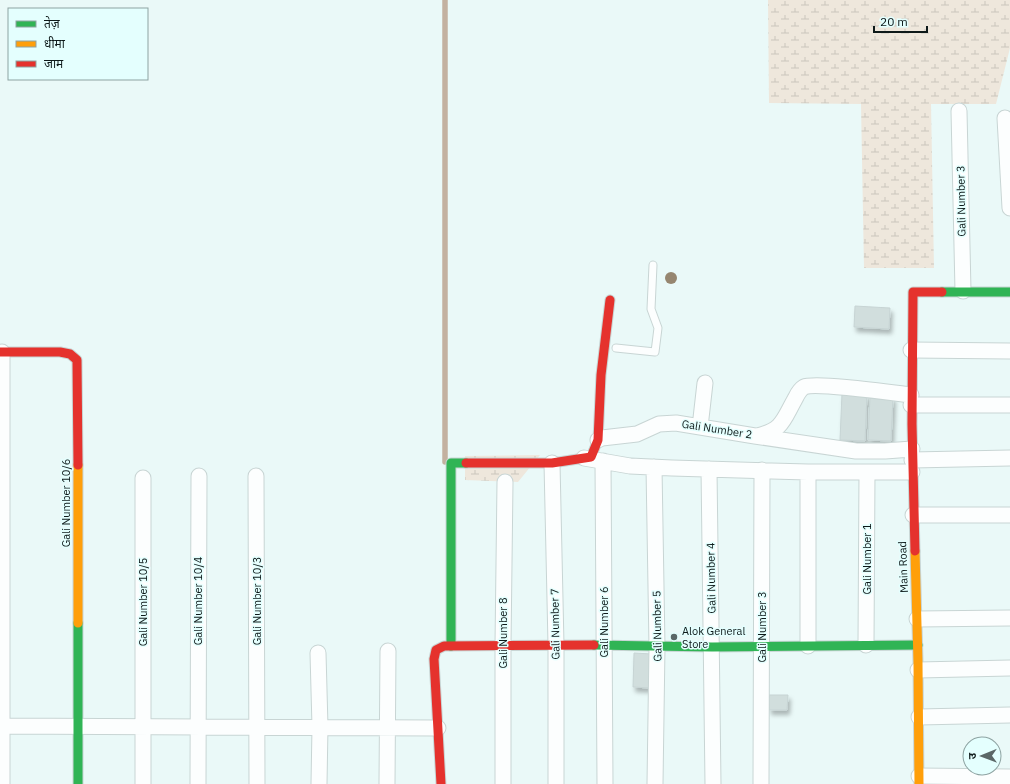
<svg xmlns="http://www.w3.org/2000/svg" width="1010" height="784" font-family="'IBM Plex Sans','Noto Sans Devanagari',sans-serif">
  <defs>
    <pattern id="wetland-marsh" width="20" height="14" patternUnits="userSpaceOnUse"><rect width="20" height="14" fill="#eee7dc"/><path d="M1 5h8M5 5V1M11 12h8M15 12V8" fill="none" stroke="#cbc6bc"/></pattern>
    <filter id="shadow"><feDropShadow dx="2.5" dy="4.5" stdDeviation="2" flood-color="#0004"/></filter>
  </defs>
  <rect width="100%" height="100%" fill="#eaf9f8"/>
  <path fill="url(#wetland-marsh)" d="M768 0H1010V48L996 104H931L934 268H864L861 104 769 103Z
    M540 455 518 482 465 480V456Z"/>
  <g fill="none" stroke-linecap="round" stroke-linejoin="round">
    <path stroke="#c3b1a0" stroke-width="5.5" d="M445 462V0"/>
  </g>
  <path fill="#d1dedd" stroke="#c7d4d4" filter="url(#shadow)" d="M855 306 890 308 889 329 854 327Z
    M842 393 867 394 865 441 840 440Z
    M870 396 893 397 891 441 868 440Z
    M634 653 652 654 650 688 633 687Z
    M769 695H788L787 710H769Z"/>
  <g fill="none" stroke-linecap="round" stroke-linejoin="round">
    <defs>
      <path id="lane" d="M616 348 655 352 658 328 651 309 653 265"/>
      <path id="street" d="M959 111 963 291
        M1005 118 1010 208
        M911 350 1010 351
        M911 405H1010
        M700 427 705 383
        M757 436C783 430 783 420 795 399 797 395 799 390 804 387 815 382 894 393 911 395
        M598 440 602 438 637 434 659 424 676 423 755 436 856 451H885L912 449
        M584 458 630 466 672 468 808 472H912
        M912 460 1010 458
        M603 461 605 784
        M552 463 556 645V784
        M654 467 657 647 655 784
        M709 469 713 784
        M808 472V646
        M256 476 257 784
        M143 478V784
        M913 515H1010
        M917 619 1010 618
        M866 645 867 472
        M318 653 320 727 319 784
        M918 670 1010 668
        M919 717 1010 715
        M0 726 438 728
        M919 776 1010 777
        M2 784V352
        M198 784 199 476
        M387 784 388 651
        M503 784V645L505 482
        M761 784 762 470"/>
      <path id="fast" d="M942 292H1010
        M78 623V784
        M594 645 712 647 918 645
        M451 646V463H466"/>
      <path id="slow" d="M78 465V623
        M915 551 918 662 919 784"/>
      <path id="jam" d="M0 352H60L70 354 77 360 78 465
        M466 463H552L591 457 598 440 601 375 610 300
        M915 551 912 424 913 292H942
        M441 784 434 659 436 650 444 646 594 645"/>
    </defs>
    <use href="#lane" stroke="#c8d5d4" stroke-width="9"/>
    <use href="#street" stroke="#c8d5d4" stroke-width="17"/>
    <use href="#fast" stroke="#c8d5d4" stroke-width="11"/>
    <use href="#slow" stroke="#c8d5d4" stroke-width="11"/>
    <use href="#jam" stroke="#c8d5d4" stroke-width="11"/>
    <use href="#lane" stroke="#fcfefe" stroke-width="7"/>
    <use href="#street" stroke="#fcfefe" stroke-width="15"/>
    <use href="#fast" stroke="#30b455" stroke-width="9"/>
    <use href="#slow" stroke="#ff9f0a" stroke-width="9"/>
    <use href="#jam" stroke="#e5322d" stroke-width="9"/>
  </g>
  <circle fill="#968670" cx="671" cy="278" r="6"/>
  <circle fill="#5a6767" stroke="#e4fffe" stroke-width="1.5" cx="674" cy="637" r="4"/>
  <g text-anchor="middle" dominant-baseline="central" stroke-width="3" stroke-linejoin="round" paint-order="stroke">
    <g font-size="11" fill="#0d1919" stroke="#e4fffe">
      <text transform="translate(961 201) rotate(-91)">Gali Number 3</text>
      <text transform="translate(717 429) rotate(9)">Gali Number 2</text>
      <text transform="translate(66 503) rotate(-90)">Gali Number 10/6</text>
      <text transform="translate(867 559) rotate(-90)">Gali Number 1</text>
      <text transform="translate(903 567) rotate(-92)">Main Road</text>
      <text transform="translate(711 578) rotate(-91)">Gali Number 4</text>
      <text transform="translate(198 601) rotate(-90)">Gali Number 10/4</text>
      <text transform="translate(257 601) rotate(-90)">Gali Number 10/3</text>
      <text transform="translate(143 602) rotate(-90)">Gali Number 10/5</text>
      <text transform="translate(604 622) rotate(-90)">Gali Number 6</text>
      <text transform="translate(555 624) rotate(-91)">Gali Number 7</text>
      <text transform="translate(657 626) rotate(-91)">Gali Number 5</text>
      <text transform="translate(762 627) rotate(-90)">Gali Number 3</text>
      <text transform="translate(503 633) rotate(-90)">Gali Number 8</text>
    </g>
    <g font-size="11" fill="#0d1919" stroke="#e4fffe" text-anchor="start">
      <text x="682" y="631">Alok General<tspan x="682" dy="13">Store</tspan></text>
    </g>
  </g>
  <rect x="8" y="8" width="140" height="72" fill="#e4fffe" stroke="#8ea3a2"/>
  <rect x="16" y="21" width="20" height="6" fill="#30b455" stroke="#8ea3a2"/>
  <text x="44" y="28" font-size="12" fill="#0d1919">तेज़</text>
  <rect x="16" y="41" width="20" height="6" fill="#ff9f0a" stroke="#8ea3a2"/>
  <text x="44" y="48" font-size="12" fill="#0d1919">धीमा</text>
  <rect x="16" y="61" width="20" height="6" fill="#e5322d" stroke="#8ea3a2"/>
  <text x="44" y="68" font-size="12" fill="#0d1919">जाम</text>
  <g transform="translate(982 756) rotate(269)"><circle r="19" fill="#e4fffe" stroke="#8ea3a2"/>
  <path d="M0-3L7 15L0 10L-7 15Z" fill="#5a6767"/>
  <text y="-6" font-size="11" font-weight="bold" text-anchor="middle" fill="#0d1919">उ</text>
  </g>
  <path d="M874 26v6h53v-6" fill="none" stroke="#0d1919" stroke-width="2"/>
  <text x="880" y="26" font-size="12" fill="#0d1919" stroke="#e4fffe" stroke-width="3" paint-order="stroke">20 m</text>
</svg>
